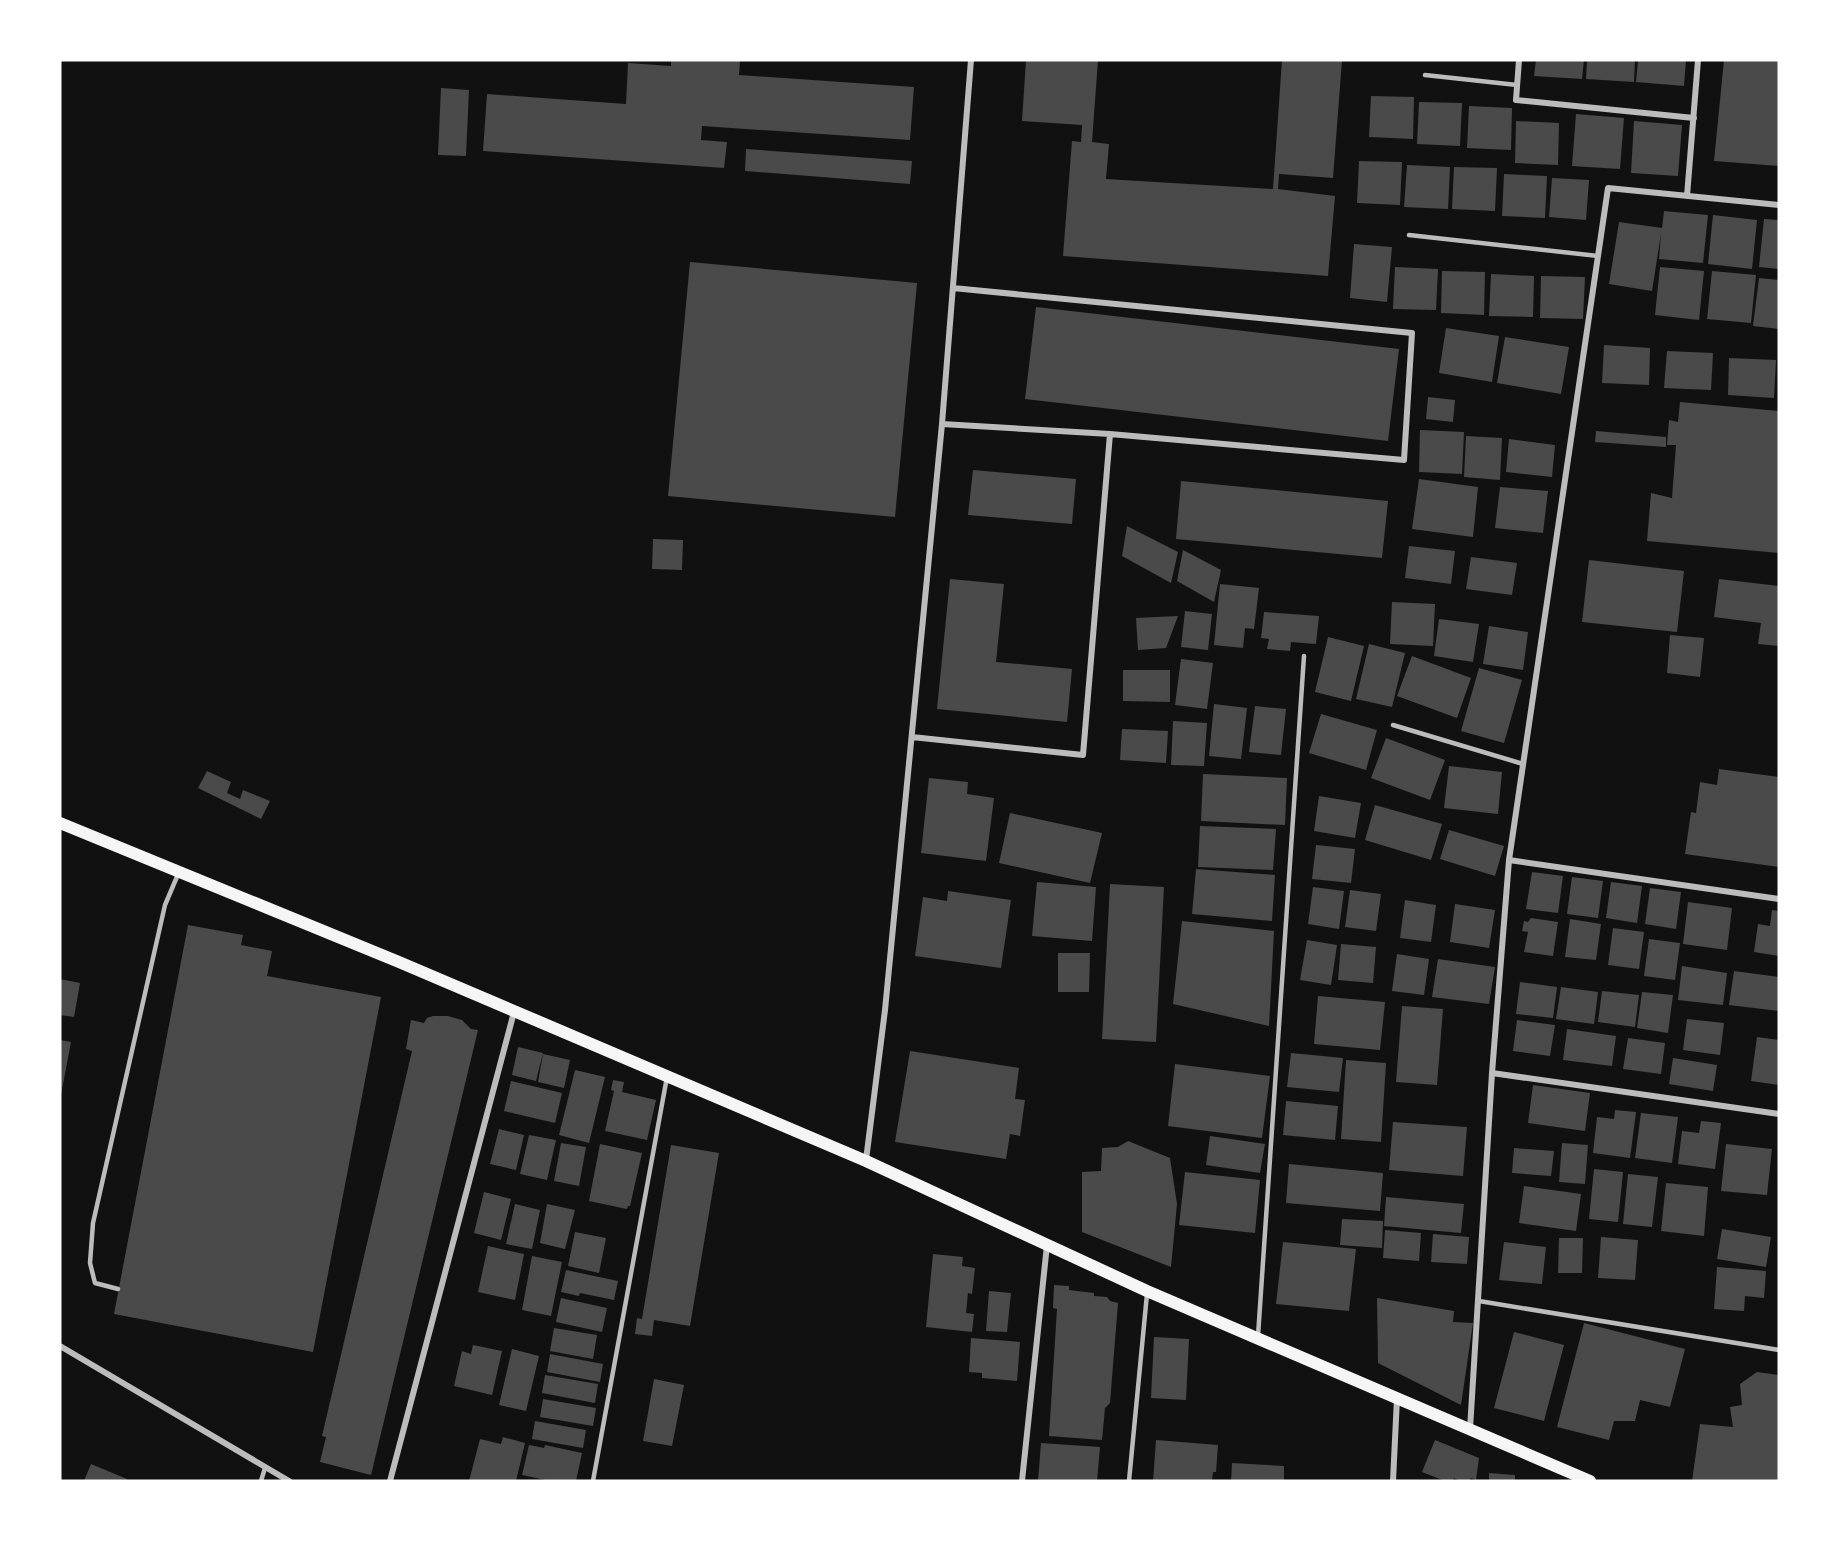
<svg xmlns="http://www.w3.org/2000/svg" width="1839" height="1541" font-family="Ubuntu,sans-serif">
  <rect width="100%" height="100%" fill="#111"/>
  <path fill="#4a4a4a" d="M671 60H740L739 75 914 87 910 140 702 126 701 140 727 142 724 168 483 151 487 94 626 104 628 63 671 66Z
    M1026 60H1098L1092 142 1109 144 1106 179 1273 189 1282 60H1342L1333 178 1279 174 1278 189 1335 196 1328 276 1063 256 1072 141 1081 142 1082 125 1022 121Z
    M1536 60H1584L1582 79 1534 76Z
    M1587 60H1635L1634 82 1586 79Z
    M1638 60H1686L1684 86 1636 82Z
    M1724 60H1779V166L1714 161Z
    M441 88 469 90 466 156 438 155Z
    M1371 96 1414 97 1413 139 1369 137Z
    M1419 102 1462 103 1460 146 1417 144Z
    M1469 106 1512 108 1511 150 1467 148Z
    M1576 114 1624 118 1620 169 1572 166Z
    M1516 121 1559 123 1558 165 1515 163Z
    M1634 121 1682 125 1678 176 1631 173Z
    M746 149 912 161 910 184 745 171Z
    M1359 161 1402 162 1400 205 1357 203Z
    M1407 165 1450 167 1448 209 1404 207Z
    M1454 167 1497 168 1495 211 1452 209Z
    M1504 174 1547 176 1545 218 1502 216Z
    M1552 178 1589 180 1586 220 1549 217Z
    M1664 211 1708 215 1703 263 1659 259 1661 234 1652 291 1609 284 1619 222 1662 228Z
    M1713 215 1757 220 1752 269 1708 264Z
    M1764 219 1779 220V269L1759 267Z
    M1354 244 1392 247 1387 302 1350 298Z
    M690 262 917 283 895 517 668 496Z
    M1395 267 1438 269 1436 310 1393 309Z
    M1660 267 1704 271 1699 320 1655 315Z
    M1442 271 1485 272 1484 315 1441 313Z
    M1712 271 1756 275 1751 323 1707 319Z
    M1491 274 1534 276 1533 317 1489 316Z
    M1541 276 1585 277 1583 319 1540 318Z
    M1759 278 1779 280V329L1753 326Z
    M1036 307 1399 349 1388 441 1025 399Z
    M1446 328 1499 336 1492 382 1439 373Z
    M1505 337 1569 347 1561 394 1497 383Z
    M1604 345 1650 348 1649 385 1602 383Z
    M1667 351 1713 353 1711 390 1664 388Z
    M1729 358 1776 360 1774 398 1728 395Z
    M1428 397 1455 400 1453 422 1426 419Z
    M1680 402 1779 411V553L1647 541 1651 493 1672 498 1676 445H1667L1669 420 1678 422Z
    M1420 430 1464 432 1462 474 1419 472Z
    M1596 431 1666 437V447L1595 442Z
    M1466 436 1502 438 1500 480 1464 477Z
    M1509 439 1555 445 1552 477 1506 472Z
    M973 470 1076 479 1072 524 968 515Z
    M1419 479 1478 487 1473 537 1412 529Z
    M1181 481 1388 501 1382 558 1176 539Z
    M1500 487 1548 491 1543 533 1495 528Z
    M1127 526 1178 552 1171 583 1122 556Z
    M653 539 683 540 682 570 652 569Z
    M1409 546 1455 551 1451 584 1405 578Z
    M1183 550 1221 570 1214 602 1177 581Z
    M1471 557 1517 563 1512 595 1466 589Z
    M1589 560 1684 571 1677 632 1582 622Z
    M950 579 1004 584 996 662 1072 669 1067 722 937 709Z
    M1719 579 1779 586V646L1758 644 1761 623 1714 617Z
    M1220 584 1259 588 1254 629 1245 628 1243 648 1214 645Z
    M1392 602 1435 604 1433 646 1390 644Z
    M1185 611 1212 614 1208 650 1181 647Z
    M1264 612 1319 616 1316 644 1291 642 1290 651 1267 649 1269 639 1261 638Z
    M1178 616 1166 648 1138 650 1136 618Z
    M1439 619 1479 624 1473 662 1434 656Z
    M1489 626 1528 632 1523 670 1483 664Z
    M1670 635 1704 638 1700 677 1667 673Z
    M1328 637 1364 646 1351 701 1315 692Z
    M1369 644 1405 653 1392 707 1356 699Z
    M1412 656 1471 678 1457 718 1397 696Z
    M1181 659 1213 663 1207 709 1175 705Z
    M1479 668 1522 680 1504 743 1461 731Z
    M1123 670H1170V702L1123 701Z
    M1214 704 1247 708 1241 759 1209 756Z
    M1255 706 1286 709 1281 755 1249 752Z
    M1321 714 1377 730 1366 770 1309 753Z
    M1173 721 1207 723 1204 766 1171 765Z
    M1122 729 1168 731 1166 763 1120 760Z
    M1386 738 1445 760 1430 800 1371 778Z
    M1449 766 1502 772 1498 814 1444 808Z
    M1719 769 1779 777V867L1685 854 1691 812 1696 813 1700 782 1717 785Z
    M207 771 231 782 227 793 240 799 243 790 270 801 261 819 198 788Z
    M1203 774 1287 778 1285 825 1201 821Z
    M929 778 968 782 967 794 994 798 986 861 921 853Z
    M1319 796 1361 803 1355 838 1314 831Z
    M1375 805 1442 824 1431 860 1365 840Z
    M1010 813 1102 833 1090 883 999 863Z
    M1200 826 1276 829 1273 870 1198 867Z
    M1449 830 1504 846 1495 876 1440 859Z
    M1316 845 1355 849 1351 883 1312 879Z
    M1196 869 1275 875 1272 921 1192 914Z
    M1532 872 1563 876 1558 913 1526 909Z
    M1572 877 1603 881 1598 918 1567 914Z
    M1037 882 1096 887 1092 941 1032 936Z
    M1611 882 1642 886 1637 923 1606 918Z
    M1110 884 1164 887 1156 1042 1102 1039Z
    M1313 887 1344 891 1339 929 1308 924Z
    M1650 888 1681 892 1676 929 1645 924Z
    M1350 890 1381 894 1376 931 1345 927Z
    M948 891 1011 900 1001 968 915 956 923 897 947 901Z
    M1405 900 1436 905 1431 942 1400 938Z
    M1688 902 1732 908 1727 950 1683 944Z
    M1455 904 1495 910 1489 948 1450 942Z
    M1772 910 1779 911V956L1754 952 1758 924 1770 926Z
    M1531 918 1558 922 1553 956 1524 952 1528 932 1522 931 1524 921 1528 922Z
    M1570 919 1601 924 1596 960 1565 957Z
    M1182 921 1274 931 1269 1026 1173 1004Z
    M188 925 243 935 241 945 272 951 267 976 381 997 313 1352 114 1314Z
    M1613 928 1644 932 1639 969 1608 965Z
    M1649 939 1680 943 1675 980 1644 976Z
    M1307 940 1337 945 1331 985 1300 980Z
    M1341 944 1376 947 1373 983 1338 980Z
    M1058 953H1090L1089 992H1058Z
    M1397 954 1429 959 1424 995 1392 991Z
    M1438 959 1495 967 1489 1004 1432 997Z
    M1682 966 1727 973 1723 1005 1678 1000Z
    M1734 971 1779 977V1011L1729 1005Z
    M60 979 80 983 74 1017 60 1015Z
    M1520 982 1557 987 1553 1018 1516 1014Z
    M1561 987 1598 992 1594 1024 1556 1019Z
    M1602 991 1639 995 1635 1027 1598 1022Z
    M1642 992 1673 995 1668 1033 1637 1028Z
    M1318 996 1385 1002 1380 1050 1314 1044Z
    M1402 1006 1443 1009 1437 1085 1396 1082Z
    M433 1016H448L462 1020 471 1029 478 1030 371 1475 320 1462 326 1437 322 1436 412 1051 406 1049 411 1020 424 1023 427 1018Z
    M1687 1019 1724 1023 1720 1055 1683 1050Z
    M1517 1020 1555 1025 1550 1056 1513 1051Z
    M1567 1029 1616 1036 1612 1066 1563 1060Z
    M1757 1037 1779 1040V1085L1751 1081Z
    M1628 1038 1665 1043 1661 1074 1623 1069Z
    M60 1040 71 1042 61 1095H60Z
    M518 1047 543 1053 536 1081 512 1075Z
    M910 1051 1019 1068 1015 1099 1025 1100 1020 1136 1010 1134 1006 1159 895 1142Z
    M1291 1053 1343 1058 1339 1092 1287 1087Z
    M543 1054 570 1060 564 1088 538 1082Z
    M1673 1058 1717 1065 1713 1091 1669 1084Z
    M1346 1060 1386 1063 1381 1142 1341 1139Z
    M1175 1064 1270 1076 1262 1138 1168 1126Z
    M575 1070 605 1077 589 1143 559 1135Z
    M613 1080 624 1082 622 1092 656 1100 647 1140 605 1131 614 1091 611 1090Z
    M511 1081 562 1093 555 1123 504 1111Z
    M1533 1085 1590 1093 1585 1131 1528 1123Z
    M1286 1101 1338 1106 1335 1140 1283 1135Z
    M1615 1110 1636 1112 1630 1158 1593 1153 1597 1117 1614 1119Z
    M1641 1113 1678 1117 1672 1163 1635 1158Z
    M1701 1121 1721 1123 1715 1169 1678 1164 1682 1131 1699 1133Z
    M1393 1122 1467 1127 1463 1176 1389 1170Z
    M499 1129 524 1135 516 1170 490 1164Z
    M529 1135 556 1140 547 1180 520 1174Z
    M1210 1136 1265 1144 1260 1173 1206 1165Z
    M1128 1141 1170 1158 1177 1204 1171 1267 1082 1232V1172L1101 1171 1102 1148 1118 1147Z
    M561 1143 586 1147 579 1186 554 1181Z
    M1562 1143 1588 1145 1585 1184 1559 1182Z
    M600 1144 642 1153 630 1206H628L627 1209 589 1201Z
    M1726 1144 1772 1149 1767 1195 1721 1191Z
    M671 1145 719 1153 690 1326 654 1320 652 1336 635 1334 637 1318 642 1319Z
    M1514 1148 1554 1151 1551 1176 1512 1173Z
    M1289 1164 1383 1173 1380 1211 1286 1203Z
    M1594 1169 1623 1172 1618 1222 1589 1219Z
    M1185 1172 1260 1180 1255 1233 1179 1225Z
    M1628 1174 1658 1177 1652 1227 1623 1224Z
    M1666 1183 1708 1187 1704 1236 1661 1231Z
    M1524 1186 1581 1194 1576 1231 1519 1223Z
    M484 1192 511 1199 501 1240 474 1233Z
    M1386 1197 1464 1204 1461 1233 1384 1226Z
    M515 1204 540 1210 532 1249 506 1244Z
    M547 1204 575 1210 565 1249 540 1243Z
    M1342 1219 1383 1221 1382 1248 1340 1245Z
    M1722 1229 1771 1237 1766 1267 1717 1259Z
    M1385 1230 1421 1233 1419 1261 1383 1258Z
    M575 1232 606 1238 599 1273 568 1266Z
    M1433 1234 1469 1237 1467 1264 1431 1262Z
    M1601 1237 1638 1240 1635 1280 1598 1278Z
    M1559 1238H1583L1582 1273H1558Z
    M1283 1242 1356 1249 1349 1311 1276 1304Z
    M1504 1242 1546 1247 1542 1284 1499 1280Z
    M488 1246 524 1254 515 1300 478 1292Z
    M933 1254 963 1257 962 1266 975 1268 972 1294 968 1293 966 1313 974 1314 972 1332 926 1327Z
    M532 1256 562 1262 551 1316 522 1310Z
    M1717 1267 1766 1271 1764 1298 1745 1296 1744 1311 1714 1309Z
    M566 1270 618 1281 614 1300 580 1293 579 1296 561 1292Z
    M1054 1285 1069 1286V1290L1094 1293V1296L1107 1297 1110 1301 1118 1303 1110 1403 1105 1408 1102 1440 1049 1436 1057 1309 1053 1308Z
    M989 1291 1011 1293 1007 1332 986 1331Z
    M561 1298 607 1308 602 1332 556 1322Z
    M1377 1298 1454 1311 1453 1322 1473 1323 1461 1405 1378 1363Z
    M1584 1323 1685 1349 1670 1407 1640 1400 1635 1421H1614L1609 1440 1557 1427Z
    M554 1328 597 1335 593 1359 550 1351Z
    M1514 1332 1564 1345 1544 1421 1494 1408Z
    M1154 1337 1189 1339 1186 1400 1151 1398Z
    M971 1338 1020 1342 1017 1381 982 1378V1373L969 1372Z
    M473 1345 502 1351 492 1395 454 1386 462 1351 471 1354Z
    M512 1349 539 1356 526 1411 499 1405Z
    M550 1354 603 1364 600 1382 547 1372Z
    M1757 1372 1779 1375V1481H1692L1700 1424 1733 1427 1730 1407 1742 1405 1740 1384Z
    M545 1375 598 1384 595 1403 542 1393Z
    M654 1379 684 1385 672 1446 643 1441Z
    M543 1399 596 1408 593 1426 540 1417Z
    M535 1421 586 1430 583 1448 532 1439Z
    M503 1437 525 1443 516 1481H469L480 1439 501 1444Z
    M1156 1440 1218 1445 1216 1472H1213L1212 1481H1153Z
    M1435 1440 1479 1458 1476 1480 1471 1478 1469 1481H1460L1454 1478 1453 1481H1445L1422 1472Z
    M1041 1443 1100 1447 1097 1481H1038Z
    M529 1445 544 1448 545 1445 582 1453 576 1481H550L522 1475Z
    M1232 1463 1284 1466V1481H1231Z
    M91 1464 127 1479 126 1481H84Z
    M1489 1473 1515 1475V1481H1489Z"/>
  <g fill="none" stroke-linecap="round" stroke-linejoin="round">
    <path stroke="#bcbcbc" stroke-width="4.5" d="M1425 75 1517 85
      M1409 235 1598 256
      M1393 725 1523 764
      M118 1289 95 1283 90 1263 93 1223 165 905 179 872
      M1479 1301 1779 1350
      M1258 1336 1304 656
      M261 1481 265 1468
      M593 1481 667 1077
      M1129 1481 1147 1294"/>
    <path stroke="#bcbcbc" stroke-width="6" d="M1519 60 1516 100 1694 118
      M1687 196 1698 60
      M942 424 1110 434 1404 460 1412 333 953 288
      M912 737 1083 755 1110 434
      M1509 860 1779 899
      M1492 1073 1779 1114
      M866 1160 885 1010 942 424 971 60
      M60 1346 289 1481
      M1470 1429 1492 1073 1509 860 1608 188 1779 205
      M390 1481 514 1012
      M1022 1481 1047 1245
      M1393 1481 1397 1398"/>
    <path stroke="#f5f5f5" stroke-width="12" d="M60 823 399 962 866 1161 1147 1291 1590 1481"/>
  </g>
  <rect width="1839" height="1541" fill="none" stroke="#ffffff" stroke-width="123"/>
</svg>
